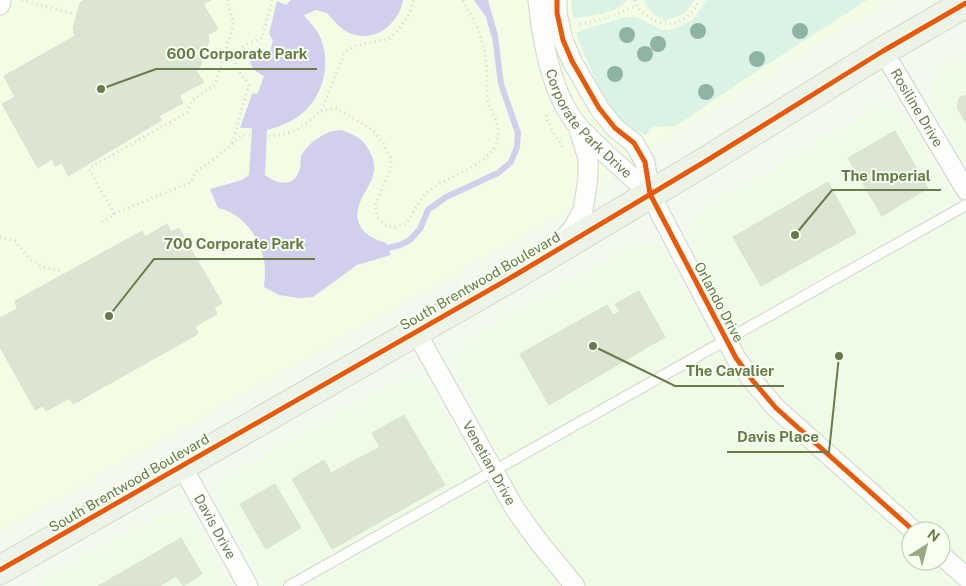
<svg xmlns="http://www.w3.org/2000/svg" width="966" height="586" font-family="'Public Sans',sans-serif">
  <rect width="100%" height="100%" fill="#f2faee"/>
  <path fill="#eefbe5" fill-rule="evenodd" d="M966 58V164L931 101V91L934 81 943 71Z
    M891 107 903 114 911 125 954 202 735 327 688 236V226L694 217 880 108Z
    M966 213V586H307L477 489ZM911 531H941V561H911Z
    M652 242 660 246 712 340 502 459 453 368 455 358 461 349 469 341 640 244Z
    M414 379 422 381 433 391 477 476 278 586H266L220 505 218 493 222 483 233 475 403 380Z
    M164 514H178L188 518 196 527 228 586H37Z"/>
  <path fill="#f3fce5" d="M0 0H889L677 131 561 215 0 532Z"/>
  <path fill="#daf3e5" d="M571 0H627C619 13 587 17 573 18Z
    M644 0H695L685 13 665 21C655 16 649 11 644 0Z
    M706 0H867L742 81 682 122 675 126 653 127 646 135C638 132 631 129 625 123 605 107 585 58 576 33L586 29 627 17H636L662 30H671L693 20Z"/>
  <path fill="#d1cfeb" d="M291 0H403C399 25 372 45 347 32 339 27 333 20 327 13L316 10 304 15C308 21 315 27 318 33 333 61 324 97 299 116 289 123 278 127 267 130L265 175C279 185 295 188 300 168 301 164 300 160 301 156 308 143 326 130 341 130 345 131 351 134 355 136 363 140 366 145 370 152 381 173 368 184 360 202 351 225 366 237 386 243L391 255 357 265 313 297 298 298 279 295 264 287C265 277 266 266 263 256 258 234 240 212 218 208L210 189 242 180 249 175 252 128H240L252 94 258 93 264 76C255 71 251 69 250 59L254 54 269 55 273 40 269 34 277 1 286 5Z
    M474 0H488L498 35 491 36 486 17Z"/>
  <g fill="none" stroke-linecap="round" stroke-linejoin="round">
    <path stroke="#d1cfeb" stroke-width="6" d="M388 248 400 245 410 240 420 229 428 210 446 197 498 173 511 162 517 147 518 133 501 84 495 36"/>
  </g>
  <path fill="#dce4d2" stroke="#dae3cf" d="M84 0H211L203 4 218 29 208 35 209 41 200 67 194 68 204 82 179 95 183 103 159 116 162 120 68 176 62 163 55 166 52 159 38 168 2 104 15 97 4 76 75 36 73 28 80 3Z
    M966 95V123L957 108 959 98Z
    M895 131 928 188 882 216 848 158Z
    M828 182 856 233 761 286 733 237Z
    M167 224 171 232 179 228 222 303 214 308 217 314 195 326 198 334 73 404 70 398 46 411 43 406 35 410 0 347V318L17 309 15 301 142 231 145 237Z
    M639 291 665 337 549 405 520 354 607 305 613 315 620 312 615 304Z
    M404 415 445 485 332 549 292 479 324 460 331 473 380 447 372 433Z
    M275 484 301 528 266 549 240 504Z
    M181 538 202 574 183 586 176 576 160 586H98Z"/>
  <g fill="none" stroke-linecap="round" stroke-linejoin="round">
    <defs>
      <path id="service" d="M289 586 966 205"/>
      <g id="minor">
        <path id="s1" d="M538 0C542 40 551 94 578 126 600 150 627 172 650 194"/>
        <path d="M557 0V13L563 40 572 61 599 108 615 128 634 143 645 162 650 194 736 358 753 381 776 408 914 531"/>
        <path d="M0 5 1 0"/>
        <path id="s2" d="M883 51 966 190"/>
        <path d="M561 242 574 227 583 210 588 178V159L578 126"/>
        <path id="s3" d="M416 332 515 509 538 541 575 586"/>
        <path id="s4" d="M182 466 248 586"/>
        <path d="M941 555 966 577"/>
      </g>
      <path id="primary" d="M0 570 517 274 706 161 883 51 966 3"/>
    </defs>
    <use href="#service" stroke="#cfd6c7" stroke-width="12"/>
    <use href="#minor" stroke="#cfd6c7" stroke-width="21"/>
    <use href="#primary" stroke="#d1d9c7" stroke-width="30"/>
    <path stroke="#d4dacc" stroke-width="3" stroke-dasharray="1 4" stroke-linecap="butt" d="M22 0 74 14
      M635 0C636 7 640 11 646 15 669 32 687 23 700 0
      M580 24 607 18 636 6
      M321 111 336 108 373 130 383 143 390 157 391 168 375 205 378 218 385 225 395 227 406 224C414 212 419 199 430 190 449 175 494 164 498 138 501 119 486 108 487 94 487 53 485 35 462 0
      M546 115 551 129 564 149
      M232 143 249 84C227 60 232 47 262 38L272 0
      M114 214 89 168 188 112 191 101 215 85 234 23 227 4 228 0
      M102 222 114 214 191 182 195 172 214 159 243 135 272 136 285 134 296 130 309 121 321 111 345 52 357 45 389 39 398 30 408 17 414 0
      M0 237 15 241 31 260 44 267 63 271"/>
    <use href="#service" stroke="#fdfefc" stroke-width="10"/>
    <use href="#minor" stroke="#fdfefc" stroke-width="19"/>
    <use href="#primary" stroke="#ebf4e6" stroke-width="28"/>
    <defs>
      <path id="cycleway" d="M557 0V13L563 40 572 61 599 108 615 128 634 143 645 162 650 194 736 358 753 381 776 408 914 531
        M0 570 517 274 706 161 883 51 966 3"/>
    </defs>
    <use href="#cycleway" stroke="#f7fff1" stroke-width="8"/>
    <use href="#cycleway" stroke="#e8590c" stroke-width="5"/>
  </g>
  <g fill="#8fb4a5">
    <circle cx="698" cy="31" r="8"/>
    <circle cx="800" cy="31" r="8"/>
    <circle cx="627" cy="35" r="8"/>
    <circle cx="658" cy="44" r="8"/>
    <circle cx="645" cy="54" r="8"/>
    <circle cx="757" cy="59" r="8"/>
    <circle cx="615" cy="74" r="8"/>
    <circle cx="706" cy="92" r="8"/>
  </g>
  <g text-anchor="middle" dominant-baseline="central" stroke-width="4" stroke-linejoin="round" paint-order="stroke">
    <g font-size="14" fill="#697b4a" stroke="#f7fff1">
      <text stroke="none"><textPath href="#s2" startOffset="66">Rosiline Drive</textPath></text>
      <text stroke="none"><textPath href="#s1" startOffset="138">Corporate Park Drive</textPath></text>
      <text transform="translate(480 281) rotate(-30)">South Brentwood Boulevard</text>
      <text transform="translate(719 302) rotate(62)">Orlando Drive</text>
      <text stroke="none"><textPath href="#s3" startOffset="150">Venetian Drive</textPath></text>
      <text transform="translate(129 483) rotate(-30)">South Brentwood Boulevard</text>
      <text stroke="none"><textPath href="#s4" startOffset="69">Davis Drive</textPath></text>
    </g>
  </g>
  <path fill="none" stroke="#697b4a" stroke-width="2" d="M101 89L156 69H317M795 235L832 190H941M109 316L154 259H315M593 346L675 386H784M839 356L829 452H727"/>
  <g fill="#697b4a" stroke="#f7fff1" stroke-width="2">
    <circle cx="101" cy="89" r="5"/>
    <circle cx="795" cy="235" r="5"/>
    <circle cx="109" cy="316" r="5"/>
    <circle cx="593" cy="346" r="5"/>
    <circle cx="839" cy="356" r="5"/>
  </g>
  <g font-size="15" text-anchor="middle" font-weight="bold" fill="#697b4a" stroke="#f7fff1" stroke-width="4" stroke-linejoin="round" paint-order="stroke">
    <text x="237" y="59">600 Corporate Park</text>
    <text x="886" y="181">The Imperial</text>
    <text x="234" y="249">700 Corporate Park</text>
    <text x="730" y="376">The Cavalier</text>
    <text x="778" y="442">Davis Place</text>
  </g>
  <g transform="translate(926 546) rotate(36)"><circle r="24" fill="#f7fff1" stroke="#becaae"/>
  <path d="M0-4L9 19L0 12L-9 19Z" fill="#99a783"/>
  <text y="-8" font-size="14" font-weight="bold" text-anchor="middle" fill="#697b4a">N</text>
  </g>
</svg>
